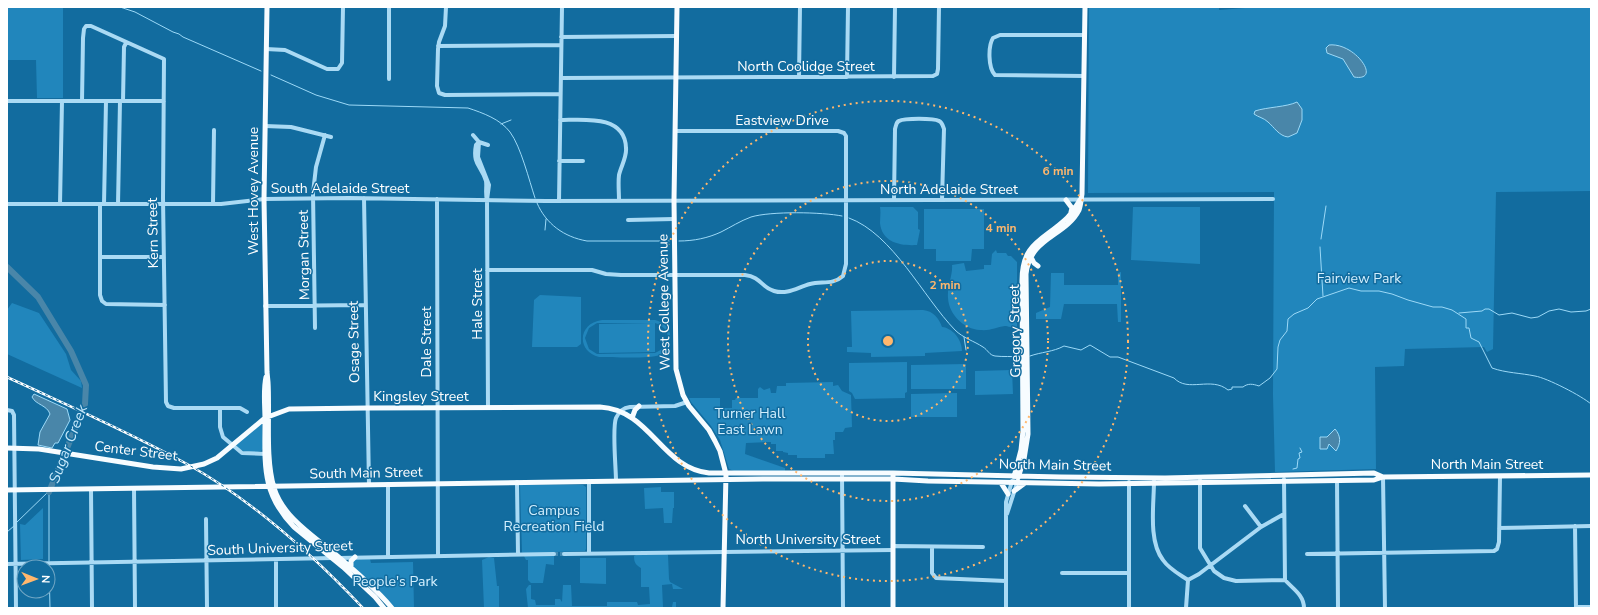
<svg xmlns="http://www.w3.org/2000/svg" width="1598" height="615" font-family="'Nunito Sans',sans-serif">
  <rect width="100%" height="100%" fill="#126c9f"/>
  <path fill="#2186bc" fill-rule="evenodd" d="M7 7H63V98H37L36 60H7Z
    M1089 7H1219V10L1258 7H1591V191L1496 192 1493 349 1487 352 1484 347 1405 349 1404 366 1375 367 1376 469 1275 472 1273 395 1274 192 1088 193Z
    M880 207H913L918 212V229L920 230 917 245C901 246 882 243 880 223 880 218 881 213 880 207Z
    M1133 207H1200V264L1131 260Z
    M924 209H984V249H972L971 261H936V249H924Z
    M996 250 997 253H1006L1008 256H1011L1017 262V328C1013 328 1007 326 1005 326 996 327 991 331 980 330 964 329 949 315 948 298 947 286 953 275 952 265L964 263 966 271 984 269V265H991L992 254Z
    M1121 272V322H1118L1117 304H1064L1061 319H1036V313L1050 307 1051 273H1064V285H1118V273Z
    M540 295 581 297V344L577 347H532L534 300Z
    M12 303 39 313 66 354 71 370 81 381 82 388 7 354V310Z
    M923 310C933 311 939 318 942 327 953 328 962 340 962 351L925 353V356L871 357V353L847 352V347H852L851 311Z
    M655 320C662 322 669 326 670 334 671 343 667 351 659 355 651 359 610 357 599 357 576 351 578 323 602 320ZM597 323H655C672 328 672 346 655 353L597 354 589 349 585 338 589 328Z
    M655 323V352L599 353V324Z
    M907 362V392L905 393V398L855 399 852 393 849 391V363Z
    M966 364V389H911V365Z
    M1012 370 1013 394 975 395V371Z
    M833 382V386L838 385 842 391 851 395 852 427 845 428 843 432H835V440H833L834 454H825V458H797V455H788V453L783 452V451H776V444H771V442L746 443 745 454 785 468V471H734L729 469 720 440 711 426 691 402 689 398H720V408H732V400H735L736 398H758V389L760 387 764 390 770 388 771 393H776L777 386H786V383Z
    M957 393V417H911V394Z
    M262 423 263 449 261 451C252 454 243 453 236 446L237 444Z
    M520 485H583L586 487V549L585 551 554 552V565L546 564 543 583H531L528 580V560H526L522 552Z
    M661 487V492H674V508H673L672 523H664L663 508 645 509 644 488Z
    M43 508V559L21 560 20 524 25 525Z
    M667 554 668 555 669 579 670 582 683 589H673L672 584 662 585 663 607H672L673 602H676V608H528L526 589 529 585H531V599L535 600 536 605H555V599H560L562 602 563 585H571L572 606H607V602H637L638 605 650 604 649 587H641V568C636 565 634 563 634 556L636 555Z
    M489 557 494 558 497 586H499V608H484L482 560Z
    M580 558H606V584L580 583Z
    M354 559H370L371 563 413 562 414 608H395L378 589 353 568V560Z"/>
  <path fill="#4986a9" stroke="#9cd9f7" d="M1329 45C1355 42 1383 82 1354 77L1343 59 1327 53 1326 48Z
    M1297 102 1302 109V120L1297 133 1288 137C1279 136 1274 127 1268 122 1264 118 1258 117 1254 114L1255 111C1267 107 1287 107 1297 102Z
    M34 394 67 409 70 420 58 443H55L52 448 38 445 40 432 50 414C47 405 36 405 32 397Z
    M1335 429C1341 436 1341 443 1336 451L1329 444 1327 449H1320V437H1327Z"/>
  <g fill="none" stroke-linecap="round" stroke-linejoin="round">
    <path stroke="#9cd9f7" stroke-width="1" d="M120 7 135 12 173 32 179 34 183 37 261 71
      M271 75 316 95 349 105 468 108C483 113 500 119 510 132 521 147 529 180 535 198
      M501 124 511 120
      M537 203C546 224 564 237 587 241H669
      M849 218C893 234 923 297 955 330 963 338 974 341 983 347 988 350 989 355 995 356 1003 357 1012 356 1019 357
      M545 230 546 219
      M1321 239 1326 206
      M679 241C694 241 708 238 721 232 731 227 740 221 751 217 771 211 822 212 842 216
      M1320 247 1323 296
      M1459 313 1482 311 1485 309H1489L1499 315 1512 313 1531 318 1538 317 1549 311 1559 309 1571 312 1586 311 1591 309
      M964 337 966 350
      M1030 356C1041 352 1053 352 1064 346L1081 350 1090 345 1110 357H1118L1174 378C1188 393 1211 376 1228 390L1232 389V387H1243C1248 383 1253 384 1259 386L1270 378 1277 369 1278 347 1280 340 1287 331 1288 319 1294 314 1308 308 1317 299 1349 288 1361 291H1379L1392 294 1408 300 1433 307H1442L1452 310 1466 319V328H1469L1471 338 1479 342 1492 368C1506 373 1521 373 1535 376 1547 378 1582 396 1591 404
      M1293 469 1297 468 1298 459 1300 458 1299 453 1302 452 1300 448
      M49 492V561
      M16 523 48 492
      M7 532 14 526
      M49 564 50 608"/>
    <path stroke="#4986a9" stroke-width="6" d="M7 267 38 297 71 351 86 385 85 404 49 492"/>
    <path stroke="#4189b2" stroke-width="4" stroke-dasharray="4 2" stroke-linecap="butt" d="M554 554H564"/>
    <path stroke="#aadaf4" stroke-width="4" d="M446 7 445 26 439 42 438 49 437 86 439 93 445 95 560 94
      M561 37 676 36
      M438 46 561 45
      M266 49 285 50 327 69H338L342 63 343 7
      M1084 76 995 75C988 68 988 46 993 38L1000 35H1085
      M799 77 800 7
      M847 77 848 7
      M894 77 895 7
      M561 78 933 76 937 74 938 69 939 7
      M389 79V7
      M7 101H164
      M82 101 83 38 84 29 86 26H91L164 59 163 198 166 402 168 406 174 408H240L247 412
      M123 101 124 47 126 43
      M560 120C582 120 625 114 626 148 627 157 621 166 619 175 618 183 619 192 619 200
      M265 126 291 127 331 137
      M473 135 479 142 488 145
      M479 142 478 157 489 185 487 200C485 193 487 187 486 181 482 166 472 165 476 145Z
      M559 161H583
      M364 198 369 485
      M437 199 438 556
      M487 200 488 408
      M894 200 895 129C896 126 896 122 899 121 904 118 934 118 939 121 942 122 943 126 944 129L942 200
      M559 201 562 7
      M7 204H221L264 199 349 198 546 201 1273 199
      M60 204 62 101
      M100 204V295L102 301 106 304 165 305
      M104 204 106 101
      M118 204 120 101
      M213 204 214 130
      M628 220 674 219
      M101 257H164
      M487 270H592L606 274 621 275H745C761 277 761 287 774 291 788 295 798 287 810 284 822 281 833 285 843 276L846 264V136L844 133 838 131H675
      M265 306 365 305
      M315 328 313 193 316 167 325 135
      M220 408V427L223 437 242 453 267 454
      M7 410 12 411 14 415 16 608
      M842 473 843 608
      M1383 477 1385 608
      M1284 479 1285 580C1293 589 1304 595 1304 608
      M1200 480V548L1214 571 1224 578 1236 581 1285 580
      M1337 480 1338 608
      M589 481V553
      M616 481C616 468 612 428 616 418 619 411 623 408 630 407L675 406 687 402
      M1154 481C1154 504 1148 541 1163 560 1169 569 1179 574 1188 580L1186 608
      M517 482 518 554
      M1129 482V608
      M134 488 135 608
      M91 489 92 608
      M1245 506 1261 527
      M1007 514 1017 483
      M206 519 207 608
      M1575 526 1576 608
      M1499 528 1591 526
      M893 546 983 547
      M932 547V573L936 578 1006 581
      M564 554 893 550
      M1307 554 1494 551 1497 549 1499 542 1500 477
      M388 557V484
      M339 558 554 554
      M276 560V608
      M7 564 333 558
      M1062 573H1129
      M1188 580 1199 574 1261 527 1284 514
      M1576 607H1591
      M1006 608V502L1012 481"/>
    <path stroke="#f7fcff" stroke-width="5" d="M267 7 264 199 267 372 268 382C270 414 265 458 274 488 283 517 312 535 335 554 355 571 375 588 392 608
      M677 7 674 200 676 369 683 395 689 406 709 430 715 441 720 451 726 474 723 608
      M1066 200 1072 208 1071 212
      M1031 257 1034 263 1038 266
      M266 377C263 390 265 406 265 420 265 464 261 493 294 527L343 567 375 597 384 608
      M632 418 635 410 639 406
      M7 448 39 449 153 467 181 469 204 464 217 458 265 418 289 409 367 408 600 407C651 410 661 468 709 473H893L1061 477 1165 478 1374 473 1383 477
      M893 476V608
      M1014 477 1021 450 1023 431 1022 281C1022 242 1043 241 1067 218 1072 213 1076 206 1080 200
      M1018 478 1024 459 1028 434 1026 274C1030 237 1065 237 1079 210 1081 205 1081 199 1082 194L1085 7
      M1001 483 1008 494
      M7 490 763 479H893L928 481 1099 484 1374 480 1383 477 1591 475
      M1014 491 1025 483
      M351 569V561L355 557"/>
    <defs>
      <path id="rail" d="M7 377C67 405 129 432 187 464 252 500 312 554 363 608"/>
    </defs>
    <use href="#rail" stroke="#fff" stroke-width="2.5"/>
    <use href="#rail" stroke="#126c9f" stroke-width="1" stroke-dasharray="3" stroke-linecap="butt"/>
  </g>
  <g fill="none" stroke="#ffb76d" stroke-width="2" stroke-dasharray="2 4">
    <circle cx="888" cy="341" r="80"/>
    <circle cx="888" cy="341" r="160"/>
    <circle cx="888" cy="341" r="240"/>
  </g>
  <g text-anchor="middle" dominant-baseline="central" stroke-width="3" stroke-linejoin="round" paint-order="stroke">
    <g font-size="14" fill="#fff" stroke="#126c9f">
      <text x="806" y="66">North Coolidge Street</text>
      <text x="782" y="120">Eastview Drive</text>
      <text x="340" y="188">South Adelaide Street</text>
      <text x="949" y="189">North Adelaide Street</text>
      <text transform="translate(253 191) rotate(-90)">West Hovey Avenue</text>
      <text transform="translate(153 233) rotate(-91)">Kern Street</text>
      <text transform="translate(304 255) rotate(-91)">Morgan Street</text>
      <text transform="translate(664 302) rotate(-91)">West College Avenue</text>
      <text transform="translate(477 304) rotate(-90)">Hale Street</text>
      <text transform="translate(1015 331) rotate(-91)">Gregory Street</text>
      <text transform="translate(354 342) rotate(-91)">Osage Street</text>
      <text transform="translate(426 342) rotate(-90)">Dale Street</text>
      <text x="421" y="396">Kingsley Street</text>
      <text transform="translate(136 451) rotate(7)">Center Street</text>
      <text x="1487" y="464">North Main Street</text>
      <text transform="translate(1055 465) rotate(1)">North Main Street</text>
      <text transform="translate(366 473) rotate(-1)">South Main Street</text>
      <text x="808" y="539">North University Street</text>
      <text transform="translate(280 548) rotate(-2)">South University Street</text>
    </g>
    <g font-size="14" fill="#d2effe" stroke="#126c9f">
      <text x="1359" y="278">Fairview Park</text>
      <text x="750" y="413">Turner Hall<tspan x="750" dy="16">East Lawn</tspan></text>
      <text x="554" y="510">Campus<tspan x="554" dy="16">Recreation Field</tspan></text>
      <text x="395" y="581">People's Park</text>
    </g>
    <g font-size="15" font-style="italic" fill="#c8eafc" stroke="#126c9f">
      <text transform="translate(68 444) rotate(-69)">Sugar Creek</text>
    </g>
  </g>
  <circle cx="888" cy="341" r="6" fill="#ffb76d" stroke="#126c9f" stroke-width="2"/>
  <g font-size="12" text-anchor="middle" font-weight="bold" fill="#ffb76d" stroke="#126c9f" stroke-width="3" stroke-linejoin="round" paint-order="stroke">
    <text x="1058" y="175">6 min</text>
    <text x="1001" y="232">4 min</text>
    <text x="945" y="289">2 min</text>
  </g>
  <rect width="1598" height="615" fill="none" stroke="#ffffff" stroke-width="16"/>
  <g transform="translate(36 579) rotate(91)"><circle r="19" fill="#126c9f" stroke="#71a7c5"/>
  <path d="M0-3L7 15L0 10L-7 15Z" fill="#ffb76d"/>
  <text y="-6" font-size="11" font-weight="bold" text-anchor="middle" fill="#ffffff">N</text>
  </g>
</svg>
